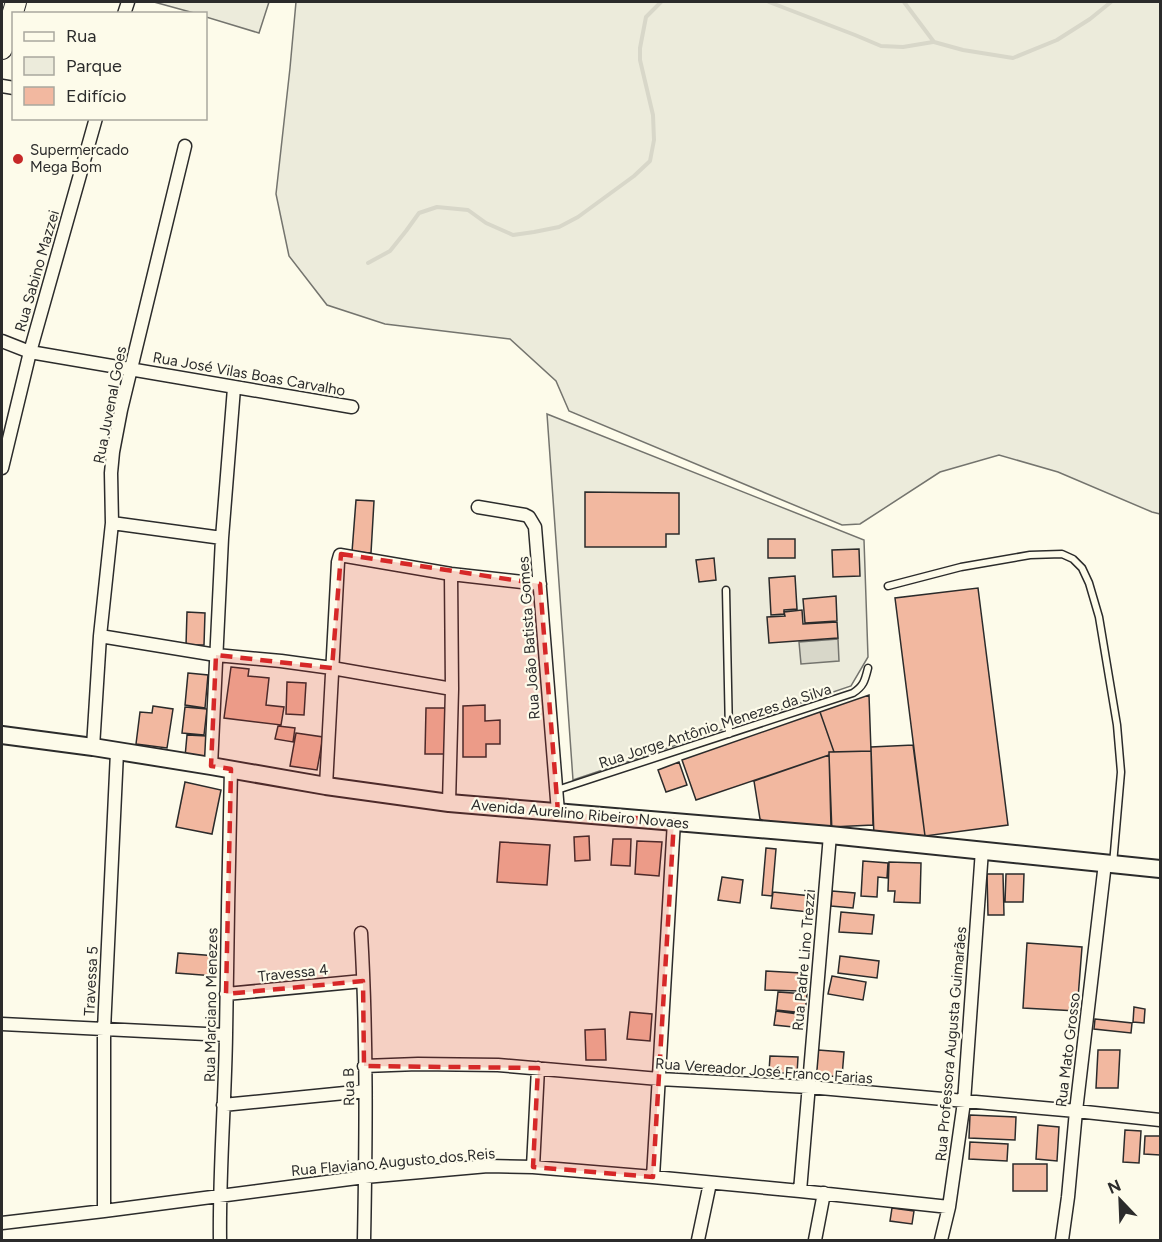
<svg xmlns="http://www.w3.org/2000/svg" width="1162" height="1242" font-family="Figtree,sans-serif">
  <rect width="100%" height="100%" fill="#fdfbea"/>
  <path fill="#ecebdb" stroke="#74746e" stroke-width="1.5" d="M154 2H269L259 33 206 17V14L194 13Z
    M296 2H1160V514L1152 512 1058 472 999 455 940 472 860 524 842 525 569 411 556 381 510 339 385 324 327 305 289 256 276 194 290 68Z
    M547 414 864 540 868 657 851 686 573 780Z"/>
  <path fill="#d8d7c9" stroke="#74746e" stroke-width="1.5" d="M838 639 839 661 801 664 799 642Z"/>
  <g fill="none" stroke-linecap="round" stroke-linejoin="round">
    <path stroke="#d8d7c9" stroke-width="4" d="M769 2 855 35 881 46 903 47 933 42
      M904 2 934 42 963 50 1013 58 1057 40 1090 19 1111 2
      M368 263 390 251 406 231 419 213 437 207 468 210 486 223 513 235 534 232 559 227 578 217 634 176 650 161 654 140 653 115 640 60V48L646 17 661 2"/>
  </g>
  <path fill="#f2b8a0" stroke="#2b2b2b" stroke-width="1.5" d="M585 492 679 493V534H666V547H585Z
    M356 500 374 501 371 553 352 552Z
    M768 539H795V558H768Z
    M859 549 860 576 833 577 832 550Z
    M714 558 716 580 699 582 696 560Z
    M795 576 797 609 784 610V614L771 615 769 578Z
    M978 588 1008 825 925 836 895 598Z
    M836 596 837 621 805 623 803 599Z
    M802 610 803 624 837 622 838 638 769 643 767 617 785 616 784 612Z
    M187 612 205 613 204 645H186Z
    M231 667 249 669 248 676 269 678 266 705 284 707 281 725 224 718Z
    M188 673 208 675 205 708 185 705Z
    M287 682 306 683 304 715 286 714Z
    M869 695 871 751 834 752 820 712Z
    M485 705V721L500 720V744H486V757H463V706Z
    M153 706 173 709 167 748 136 744 140 712 152 713Z
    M185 707 207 709 204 735 182 733Z
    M426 708H447V754H425Z
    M820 712 834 752H829V755L696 800 682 760Z
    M278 726 295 728 293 742 275 739Z
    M296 733 323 737 317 770 290 766Z
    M187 735 207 736 205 758 185 757Z
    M913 745 925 836 874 838 871 747Z
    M871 751 873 825 831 827 829 752Z
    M829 755 832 833 780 829 760 819 754 781Z
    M679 762 687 785 666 792 658 770Z
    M185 782 221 790 212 834 176 827Z
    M589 836 590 860 575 861 574 837Z
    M613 839H631L630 866 611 865Z
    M637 841 662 842 659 876 635 874Z
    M500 842 550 845 547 885 497 882Z
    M766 848 776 849 772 896 762 895Z
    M863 861 888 863 887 878 878 877 877 897 861 896Z
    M889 862 921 863 920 903 894 902 895 891H888Z
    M987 874H1003L1004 915H988Z
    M1006 874H1024L1023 902H1005Z
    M722 877 743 880 740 903 718 900Z
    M832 891 855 893 853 908 831 906Z
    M773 892 811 896 809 912 771 908Z
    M841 912 874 915 872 934 839 932Z
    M1027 943 1082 947 1077 1011 1023 1008Z
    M178 953 217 956 215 976 176 973Z
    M840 956 879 961 877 978 838 973Z
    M766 971 801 973 800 991 765 990Z
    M832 976 866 982 863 1000 828 994Z
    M778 992 807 994 805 1013 776 1010Z
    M1134 1007 1145 1009 1144 1023 1133 1022Z
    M776 1011 805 1015 803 1028 774 1025Z
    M630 1012 652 1014 650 1041 627 1039Z
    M1095 1019 1132 1023 1131 1033 1094 1029Z
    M605 1029 606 1060H586L585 1030Z
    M818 1050 844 1052 842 1077 816 1075Z
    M1098 1050H1120L1118 1088H1096Z
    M770 1056 798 1057 797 1074 769 1072Z
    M970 1115 1016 1117 1015 1140 969 1138Z
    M1038 1125 1059 1127 1057 1161 1036 1159Z
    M1125 1130 1141 1131 1139 1163 1123 1162Z
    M1145 1136H1160V1155L1144 1154Z
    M970 1142 1008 1144 1007 1161 969 1159Z
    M1013 1164H1047V1191H1013Z
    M892 1208 914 1211 912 1224 890 1221Z"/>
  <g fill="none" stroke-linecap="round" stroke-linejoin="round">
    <defs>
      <path id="lane" d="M888 586 961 567 1030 555 1062 554 1073 559 1082 568 1089 583 1099 617 1117 725 1121 772 1113 864
        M726 590 729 734
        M557 790 853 693C864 686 865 680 868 668"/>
      <path id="street" d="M124 14 128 2
        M2 86 14 88
        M2 341 30 352 352 407
        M2 468 30 352 96 118
        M478 507 525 515 529 517 535 527 558 812
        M112 523 222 538
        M100 636 216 655 281 661 332 668 452 689
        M93 747 100 636 112 523 111 473 113 452 121 410 185 146
        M211 766 222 538 234 388
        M326 786 338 562 340 555 451 574 540 584
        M449 803 452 689 451 574
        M361 933C367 1035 366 1138 364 1240
        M226 994 363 981
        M2 1024 226 1035
        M364 1066 418 1064 498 1065 659 1079 809 1087 1076 1111 1160 1120
        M223 1105 365 1091
        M533 1167 538 1068
        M653 1177 674 821
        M800 1191 830 835
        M104 1211V1030L117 752
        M2 1223 104 1211 365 1177 488 1166 533 1167 653 1177 800 1191 949 1207
        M220 1240C219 1172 225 1103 226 1035 227 946 229 858 231 769
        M698 1240 710 1183
        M815 1240 824 1193
        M941 1240 949 1207 964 1102 982 850
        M1062 1240 1068 1197 1076 1111 1105 863"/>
      <path id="secondary" d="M2 735 93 747 211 766 326 786 449 803 830 835 1160 869"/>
      <path id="primary" d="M2 49 16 2"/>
    </defs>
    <use href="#lane" stroke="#2b2b2b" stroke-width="9"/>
    <use href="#street" stroke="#2b2b2b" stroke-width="15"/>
    <use href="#secondary" stroke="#2b2b2b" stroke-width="20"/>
    <use href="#primary" stroke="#2b2b2b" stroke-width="22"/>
    <use href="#lane" stroke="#fdfbea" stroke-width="6"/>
    <use href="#street" stroke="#fdfbea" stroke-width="12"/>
    <use href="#secondary" stroke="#fdfbea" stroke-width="16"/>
    <use href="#primary" stroke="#fdfbea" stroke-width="20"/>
  </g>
  <path fill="#d62828" fill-opacity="0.2" stroke="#d62828" stroke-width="4.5" stroke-dasharray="12 8" stroke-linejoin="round" d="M341 554 540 584 558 812 674 821 653 1177 533 1167 538 1068 364 1066 363 981 226 994 231 769 211 766 216 655 332 668Z"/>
  <circle fill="#c62828" stroke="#fdfbea" stroke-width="2" cx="18" cy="159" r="6"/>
  <g text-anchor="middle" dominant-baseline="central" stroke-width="4.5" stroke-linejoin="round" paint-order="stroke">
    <g font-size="15" fill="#2b2b2b" stroke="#fdfbea" text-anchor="start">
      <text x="30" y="150">Supermercado<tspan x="30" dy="17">Mega Bom</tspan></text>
    </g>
    <g font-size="15" fill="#2b2b2b" stroke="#fdfbea">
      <text transform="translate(37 271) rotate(-74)">Rua Sabino Mazzei</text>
      <text transform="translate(249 374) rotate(10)">Rua José Vilas Boas Carvalho</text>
      <text transform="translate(110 405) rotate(-79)">Rua Juvenal Goes</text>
      <text transform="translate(529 638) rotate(-94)">Rua João Batista Gomes</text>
      <text transform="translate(715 726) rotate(-18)">Rua Jorge Antônio Menezes da Silva</text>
      <text transform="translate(580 814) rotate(5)">Avenida Aurelino Ribeiro Novaes</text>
      <text transform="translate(804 960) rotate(-85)">Rua Padre Lino Trezzi</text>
      <text transform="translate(293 973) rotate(-6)">Travessa 4</text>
      <text transform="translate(91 981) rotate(-87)">Travessa 5</text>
      <text transform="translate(211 1005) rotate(-89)">Rua Marciano Menezes</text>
      <text transform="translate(951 1044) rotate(-85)">Rua Professora Augusta Guimarães</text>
      <text transform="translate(1068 1050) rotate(-83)">Rua Mato Grosso</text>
      <text transform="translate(764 1071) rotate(4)">Rua Vereador José Franco Farias</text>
      <text transform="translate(349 1087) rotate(-91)">Rua B</text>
      <text transform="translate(393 1162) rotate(-5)">Rua Flaviano Augusto dos Reis</text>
    </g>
  </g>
  <rect width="1162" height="1242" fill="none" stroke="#2b2b2b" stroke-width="6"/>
  <rect x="12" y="12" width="195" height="108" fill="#fdfbea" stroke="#a9a89e" stroke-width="1.5"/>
  <rect x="24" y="32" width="30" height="9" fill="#fdfbea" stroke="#a9a89e" stroke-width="1.5"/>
  <text x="66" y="42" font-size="18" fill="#2b2b2b">Rua</text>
  <rect x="24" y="57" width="30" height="18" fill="#ecebdb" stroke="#a9a89e" stroke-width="1.5"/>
  <text x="66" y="72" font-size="18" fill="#2b2b2b">Parque</text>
  <rect x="24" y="87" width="30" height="18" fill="#f2b8a0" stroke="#a9a89e" stroke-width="1.5"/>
  <text x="66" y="102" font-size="18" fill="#2b2b2b">Edifício</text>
  <g transform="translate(1120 1200) rotate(337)" stroke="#fdfbea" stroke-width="4.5" paint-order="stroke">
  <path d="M0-4.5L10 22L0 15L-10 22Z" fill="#2b2b2b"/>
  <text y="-9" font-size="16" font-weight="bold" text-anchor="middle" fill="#2b2b2b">N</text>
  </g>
</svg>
